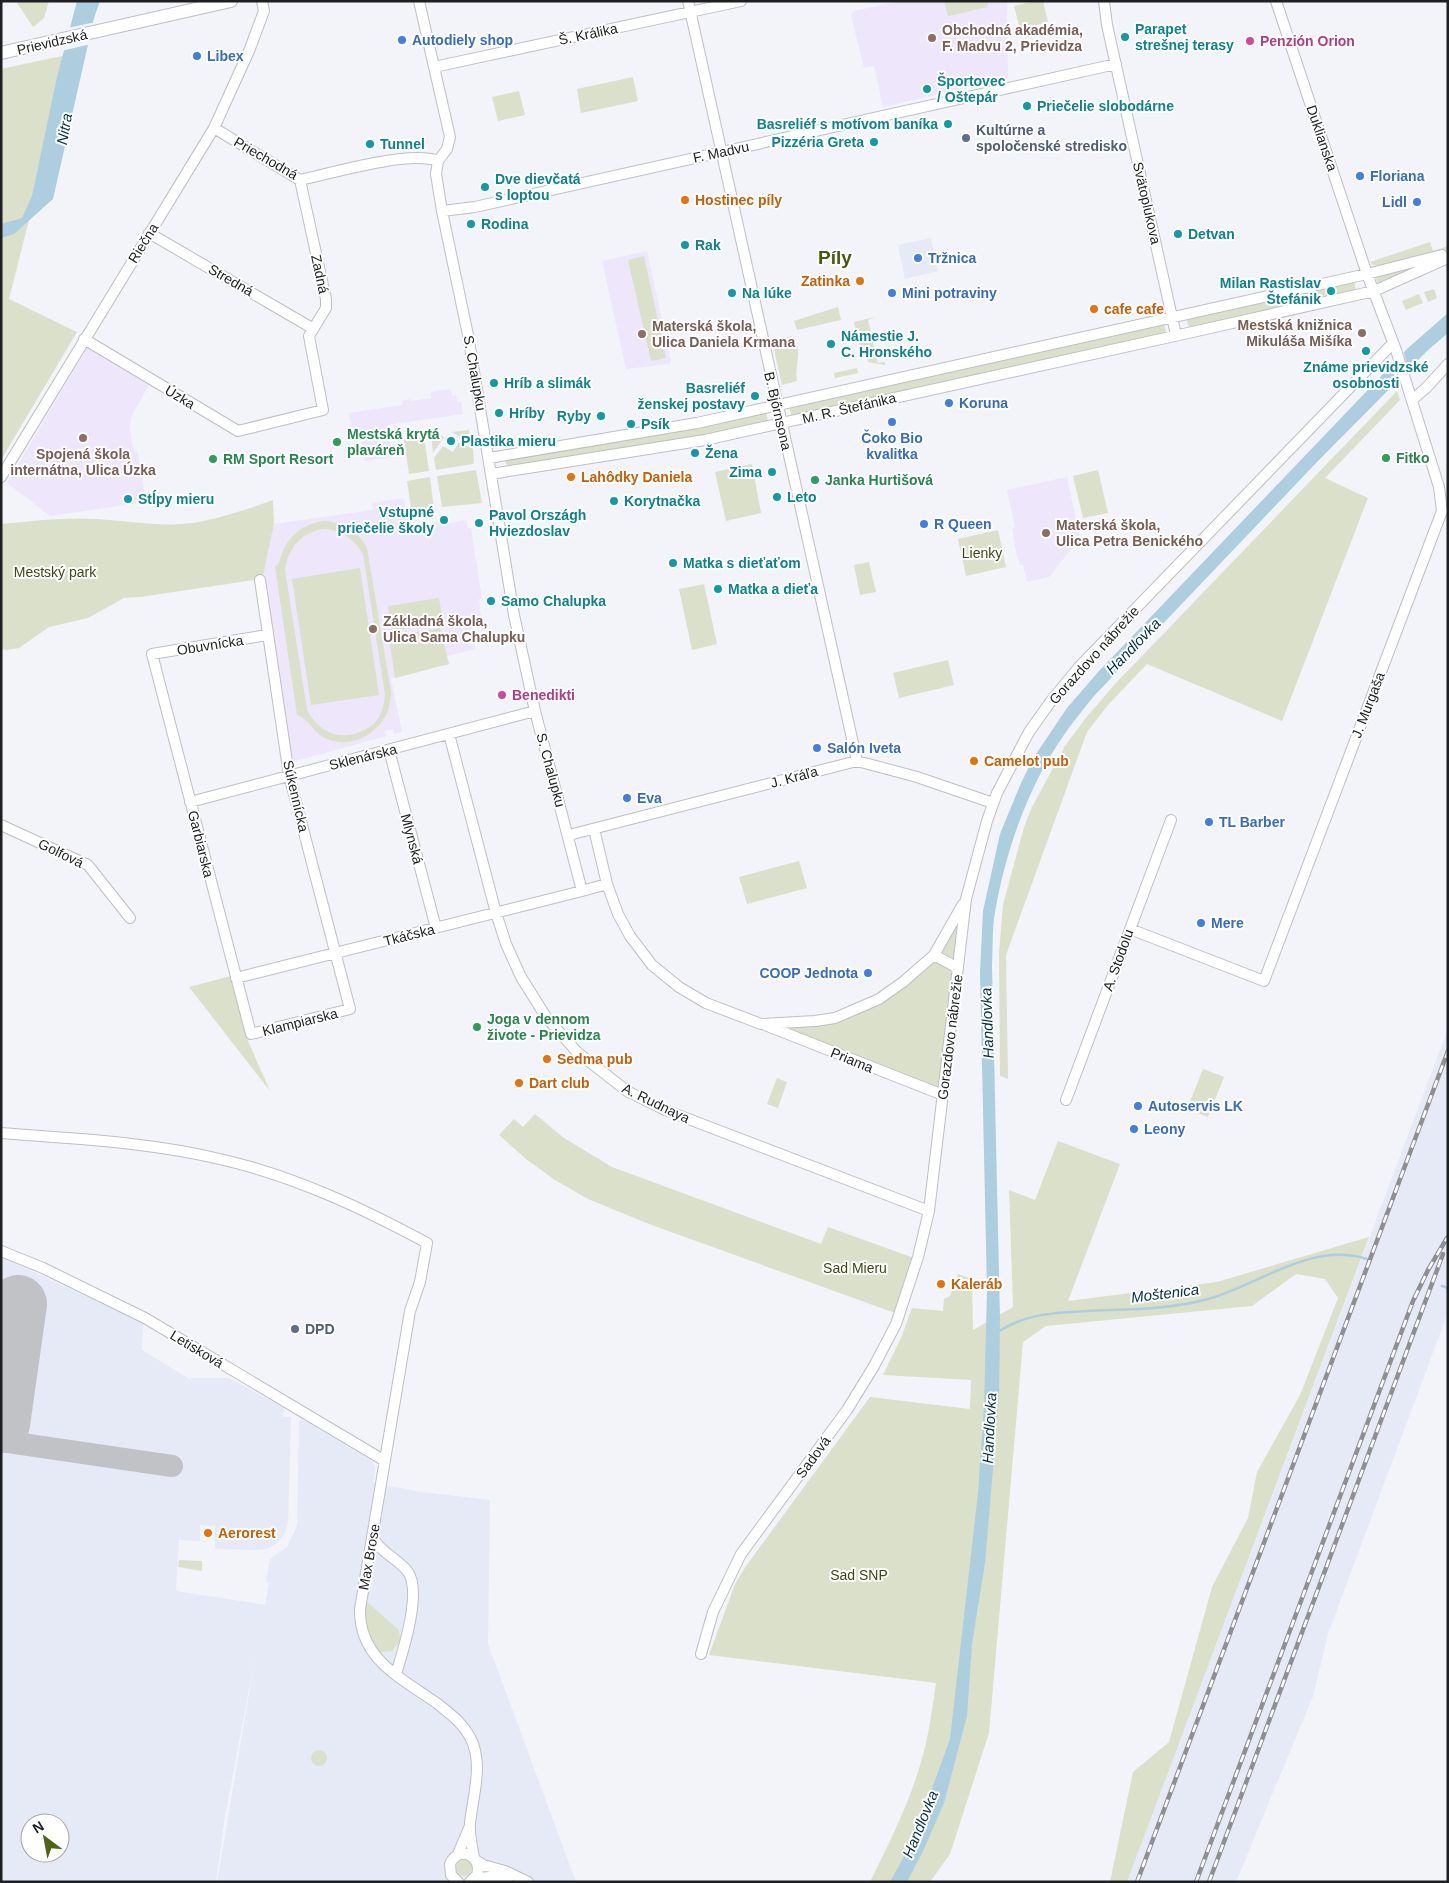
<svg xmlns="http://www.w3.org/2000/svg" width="1449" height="1883" font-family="Arial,sans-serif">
  <rect width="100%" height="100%" fill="#f2f4fa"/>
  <path fill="#e6e9f6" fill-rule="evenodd" d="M931 238 938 271 905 279 898 245Z
    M1448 1029V1312L1328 1634 1313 1696 1236 1882H1127Z
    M1 1257 143 1323 142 1350 191 1380V1378H229L284 1408 283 1417H291L288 1523 284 1534 277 1543 267 1549 254 1550 215 1549V1526L200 1525V1541L179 1540 176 1591 265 1605 269 1583 266 1581 270 1559 287 1547 297 1526 299 1421 302 1419 372 1461 375 1467 374 1483 421 1492 490 1500 488 1644 576 1882H217L256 1653 225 1816 216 1882H1ZM30 1823H60V1853H30Z"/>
  <path fill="#eee6fb" d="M899 1H1007L1008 78 883 107 874 66 864 68 851 15 854 11Z
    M647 251 671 361 669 364 626 369 602 261Z
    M87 348 149 385 132 415 130 428 133 448 138 454 146 502 50 516 7 483Z
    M451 389 452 396 456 395 457 402H461L463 414 387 425 392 457 365 461 360 431 352 432 349 413 403 405 402 401 410 399 411 401 431 398V392Z
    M1067 477 1080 538 1049 577 1027 582 1023 565H1020L1015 547 1012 528 1015 527 1007 490Z
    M404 498 409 530 433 526V522L448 520V523L467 520 468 528H471L482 598 479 599 481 619 472 620 475 635 473 636 475 649 447 656 449 664 391 679 402 732 394 734 393 729 385 731 386 736 292 762 263 576 274 524 373 510 372 503Z"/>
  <path fill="#dae0c9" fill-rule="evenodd" d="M20 1H49L44 18 33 27 17 3Z
    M944 1H987L988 7 948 16Z
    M1034 1H1043L1048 22 1020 29 1014 6Z
    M71 54 9 299 77 332 1 460V69Z
    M633 77 638 101 581 113 577 89Z
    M519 91 525 115 498 121 492 97Z
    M1430 242 1433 251 1448 246V249L1382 266 1373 265 1370 262Z
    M644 256 666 358 651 361 628 260Z
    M1428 262 1380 284 1376 280 1377 277 1380 275Z
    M1354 281 1356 291 1189 328 1186 318Z
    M1434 289 1437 298 1428 302 1424 292Z
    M1419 294 1423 303 1406 310 1402 301Z
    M838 307 841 320 797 330 794 321Z
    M875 317 868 320 873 341H880L873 343 878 363 885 362V365L868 362 866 352 861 353 854 322Z
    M1164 323 1166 333 792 417 789 407Z
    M792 336C804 350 794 365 797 381L782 385 772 340Z
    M857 368 858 373 835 378 834 373Z
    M1397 391 1400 400 1325 478 1368 498 1282 721 1147 664 1108 705 1087 732 1006 955 1008 1079 1000 1076 999 953 1003 905 1024 827 1032 807 1065 746 1085 719 1115 684Z
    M766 412 768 422 703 436 507 466 505 459Z
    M469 430 472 445 452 432Z
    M439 434 444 437 433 453 431 436Z
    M424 437 429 471 409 474 404 440Z
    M459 442 473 449 474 462 473 464 436 470 434 458 443 446 453 452Z
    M752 464 761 513 726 521 715 472Z
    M476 470 482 503 442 507 437 476Z
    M1098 470 1108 513 1083 518 1073 476Z
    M430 477 434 510 412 514 407 481Z
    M273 500 274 524 263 576 254 580 140 597 124 598 88 618 49 627 19 648 7 650 1 649V524C33 521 65 517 97 519 131 521 165 528 199 522 224 517 249 509 273 500Z
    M325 521C343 523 359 532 367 548L391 692C390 699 390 708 386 715 375 737 346 750 323 737 313 731 306 717 297 715L275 567C280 564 279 560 282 554 289 534 305 523 325 521ZM325 529C342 530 355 540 363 554L385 694C384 703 383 712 377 720 374 725 368 728 362 731 339 742 318 731 307 710L285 570C288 548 302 531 325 529Z
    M998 530 1006 567 966 576 958 539Z
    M869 562 876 592 860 595 854 565Z
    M360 568 379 695 311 705 292 579Z
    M704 584 717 644 692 650 679 589Z
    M439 598 443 623 392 631 388 606Z
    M440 628 449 664 395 678 389 637Z
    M948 660 954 685 899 698 893 673Z
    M799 861 807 888 747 904 739 877Z
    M967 898 943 1095 769 1025 854 1010 934 956Z
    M231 976 248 1041 270 1091 189 987Z
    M1203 1069 1224 1077 1208 1117 1187 1109Z
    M777 1078 787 1082 778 1108 767 1104Z
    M535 1114 564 1138 612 1167 821 1244 828 1227 914 1258 895 1313 649 1224 588 1199 555 1180 526 1159 499 1135 514 1119 523 1127Z
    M1058 1141 1120 1164 1068 1301 1217 1282 1369 1237 1127 1882H1110L1133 1772 1169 1742 1212 1587 1248 1518 1257 1472 1300 1395 1338 1298 1325 1279 1296 1274 1252 1306 1046 1326 1023 1342 989 1733 950 1854 930 1882H870C889 1843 909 1804 921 1762 929 1736 932 1709 936 1683L709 1655 735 1584 746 1566 870 1397 970 1409 971 1380 883 1375 901 1338 912 1308 943 1311 944 1299 950 1296 958 1274 972 1279 973 1330 1013 1307 1009 1190 1035 1200Z
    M179 1560 202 1561V1571L178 1567Z
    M366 1601 399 1630 400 1641 392 1651 380 1652C365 1639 365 1619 366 1601Z
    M311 1758a8 8 0 1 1 16 0a8 8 0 1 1-16 0Z
    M456 1868a8 8 0 1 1 16 0a8 8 0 1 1-16 0Z"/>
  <path fill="#accedf" d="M77 1H100L94 18 53 199 14 234 1 238V224L22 218 32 196 57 77Z
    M1448 313V333L1428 350 1317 462 1094 696C1084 709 1073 721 1064 735 1028 786 1006 850 995 912 992 929 993 947 992 965L1000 1318 999 1399 985 1563 972 1644 967 1716 944 1803 924 1849 907 1882H890L914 1838 950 1739 978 1493 984 1407 987 1291 980 972 983 911 1000 834 1021 783 1034 757 1067 708 1099 671 1408 348Z"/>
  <path fill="#f2f4fa" d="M96 22 91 44 61 51 67 28Z
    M1403 350 1409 372 1397 385 1390 363Z"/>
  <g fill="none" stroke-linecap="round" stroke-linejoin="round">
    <path stroke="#accedf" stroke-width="2.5" d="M1442 1286 1448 1288
      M999 1331C1029 1313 1053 1313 1087 1311 1127 1309 1169 1310 1208 1299 1259 1285 1311 1241 1367 1259"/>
    <path stroke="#c0c2c6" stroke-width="22" d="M1 1441 172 1466"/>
    <path stroke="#c0c2c6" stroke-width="58" d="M1 1424 18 1304"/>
    <defs>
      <path id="minor" d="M419 1 450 137 447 149 438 161 436 174 442 211 468 335 514 615 535 711 582 891 607 884
        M688 1 857 761
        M1104 1 1107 25 1176 335
        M434 67 741 1
        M214 128 300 180C333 173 409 150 438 161
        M442 211 475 207 1116 64
        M149 233 312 328
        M84 339 238 431 323 410 309 336 326 308V299L300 180
        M1412 400 1426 388 1448 364
        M489 458 697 423 1367 274 1442 255
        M491 474 705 440 1188 333 1374 291 1448 258
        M1 477 214 128 249 51 264 11 262 1
        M260 580 289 775 350 1009 251 1034 152 654 267 635
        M449 734 496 913 506 944 521 977 546 1017 577 1052 627 1091 665 1110 929 1211
        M389 750 436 928
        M190 802 535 711
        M1 825 88 865 130 918
        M594 829 607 884 618 914 630 936 652 965 679 987 706 1003 761 1024 815 1021 835 1018 879 999 903 982 934 955 963 904
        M569 835 857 761 917 777 993 803
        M1130 929 1264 981 1442 511 1439 487 1396 350 1367 274 1276 1
        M934 955 958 968
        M236 978 582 891
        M765 1025 943 1095
        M1066 1100 1171 820
        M1 1133C76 1139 151 1142 224 1160 296 1177 362 1208 427 1243L420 1282 410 1311 360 1609C359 1659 401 1678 438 1704 450 1714 462 1722 470 1737 484 1763 473 1795 470 1823 469 1834 472 1846 474 1857
        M1 1251 43 1268 145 1318 385 1461
        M372 1537C375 1541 378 1546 382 1549 390 1557 402 1563 408 1572 422 1592 403 1651 396 1674
        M701 1654 713 1612 741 1554 847 1410 874 1366 896 1324 918 1257 929 1211 966 899 987 821 997 793 1029 732 1051 701 1079 667 1393 343
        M458 1854 469 1828
        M477 1861 483 1865 505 1871 528 1882
        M474 1879 489 1877H509
        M458 1882 451 1875 450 1864C458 1845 483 1855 477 1875L470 1882"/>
      <path id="tertiary" d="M1 53 231 1"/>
    </defs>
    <use href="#minor" stroke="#bebfc5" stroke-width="12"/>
    <use href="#tertiary" stroke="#bebfc5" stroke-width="14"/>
    <use href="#minor" stroke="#fff" stroke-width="10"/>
    <use href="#tertiary" stroke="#fff" stroke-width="12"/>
    <defs>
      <path id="rail" d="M1137 1882 1448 1051
        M1196 1882 1413 1301 1428 1270 1447 1238
        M1209 1882 1443 1254"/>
    </defs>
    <use href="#rail" stroke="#8d8f93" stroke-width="4.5"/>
    <use href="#rail" stroke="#fff" stroke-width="2.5" stroke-dasharray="8" stroke-linecap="butt"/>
  </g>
  <g fill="#0f9aa8" stroke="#fff" stroke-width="2">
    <circle cx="1125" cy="37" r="5"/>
    <circle cx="927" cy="89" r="5"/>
    <circle cx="1027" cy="106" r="5"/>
    <circle cx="948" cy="124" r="5"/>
    <circle cx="874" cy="142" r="5"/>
    <circle cx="370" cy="144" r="5"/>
    <circle cx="485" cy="187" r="5"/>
    <circle cx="471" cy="224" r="5"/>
    <circle cx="1178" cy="234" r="5"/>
    <circle cx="685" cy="245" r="5"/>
    <circle cx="1331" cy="291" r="5"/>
    <circle cx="732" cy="293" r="5"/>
    <circle cx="831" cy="344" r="5"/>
    <circle cx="1366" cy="351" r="5"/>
    <circle cx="494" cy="383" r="5"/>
    <circle cx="755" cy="396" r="5"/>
    <circle cx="499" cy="413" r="5"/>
    <circle cx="601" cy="416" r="5"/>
    <circle cx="631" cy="424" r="5"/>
    <circle cx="451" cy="441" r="5"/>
    <circle cx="695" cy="453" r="5"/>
    <circle cx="772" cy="472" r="5"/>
    <circle cx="777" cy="497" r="5"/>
    <circle cx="128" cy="499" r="5"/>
    <circle cx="614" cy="501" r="5"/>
    <circle cx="444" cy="520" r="5"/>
    <circle cx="479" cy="523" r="5"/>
    <circle cx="673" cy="563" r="5"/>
    <circle cx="718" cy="589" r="5"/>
    <circle cx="491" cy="601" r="5"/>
  </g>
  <g fill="#8d6e63" stroke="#fff" stroke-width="2">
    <circle cx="932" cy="38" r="5"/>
    <circle cx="1362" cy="333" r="5"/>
    <circle cx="642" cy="334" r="5"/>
    <circle cx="83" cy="438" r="5"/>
    <circle cx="1046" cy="533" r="5"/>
    <circle cx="373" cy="629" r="5"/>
  </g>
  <g fill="#3f7fe0" stroke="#fff" stroke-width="2">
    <circle cx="402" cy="40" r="5"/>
    <circle cx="197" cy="56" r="5"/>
    <circle cx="1360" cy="176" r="5"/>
    <circle cx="1417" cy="202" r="5"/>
    <circle cx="918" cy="258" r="5"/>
    <circle cx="892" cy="293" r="5"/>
    <circle cx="949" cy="403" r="5"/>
    <circle cx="892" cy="422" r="5"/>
    <circle cx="924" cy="524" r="5"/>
    <circle cx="817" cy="748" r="5"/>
    <circle cx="627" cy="798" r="5"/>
    <circle cx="1209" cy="822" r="5"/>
    <circle cx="1201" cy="923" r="5"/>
    <circle cx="868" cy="973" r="5"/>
    <circle cx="1138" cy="1106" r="5"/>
    <circle cx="1134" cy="1129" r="5"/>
  </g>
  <g fill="#d1479c" stroke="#fff" stroke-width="2">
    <circle cx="1250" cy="41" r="5"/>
    <circle cx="502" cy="695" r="5"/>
  </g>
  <g fill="#5c6f8a" stroke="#fff" stroke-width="2">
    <circle cx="966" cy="138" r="5"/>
    <circle cx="295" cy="1329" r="5"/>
  </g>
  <g fill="#e8710a" stroke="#fff" stroke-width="2">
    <circle cx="685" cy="200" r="5"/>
    <circle cx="860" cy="281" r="5"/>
    <circle cx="1094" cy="309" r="5"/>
    <circle cx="571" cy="477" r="5"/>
    <circle cx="974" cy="761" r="5"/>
    <circle cx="547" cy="1059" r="5"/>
    <circle cx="519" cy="1083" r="5"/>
    <circle cx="941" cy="1284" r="5"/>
    <circle cx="208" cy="1533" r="5"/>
  </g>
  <g fill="#2e9e5b" stroke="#fff" stroke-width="2">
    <circle cx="337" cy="442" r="5"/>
    <circle cx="1386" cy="458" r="5"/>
    <circle cx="213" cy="459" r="5"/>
    <circle cx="815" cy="480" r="5"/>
    <circle cx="477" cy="1027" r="5"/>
  </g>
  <g text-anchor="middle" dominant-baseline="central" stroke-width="4" stroke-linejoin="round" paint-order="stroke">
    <g font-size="14" font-weight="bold" fill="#0d838f" stroke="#fff" text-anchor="start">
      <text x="1135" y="29">Parapet<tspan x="1135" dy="16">strešnej terasy</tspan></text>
      <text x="937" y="81">Športovec<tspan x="937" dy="16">/ Oštepár</tspan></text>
      <text x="1037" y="106">Priečelie slobodárne</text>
      <text x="938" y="124" text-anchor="end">Basreliéf s motívom baníka</text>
      <text x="864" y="142" text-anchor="end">Pizzéria Greta</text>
      <text x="380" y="144">Tunnel</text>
      <text x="495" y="179">Dve dievčatá<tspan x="495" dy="16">s loptou</tspan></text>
      <text x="481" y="224">Rodina</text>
      <text x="1188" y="234">Detvan</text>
      <text x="695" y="245">Rak</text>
      <text x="1321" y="283" text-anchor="end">Milan Rastislav<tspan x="1321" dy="16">Štefánik</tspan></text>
      <text x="742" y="293">Na lúke</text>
      <text x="841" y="336">Námestie J.<tspan x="841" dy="16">C. Hronského</tspan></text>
      <text x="1366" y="367" text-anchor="middle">Známe prievidzské<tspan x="1366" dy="16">osobnosti</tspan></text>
      <text x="504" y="383">Hríb a slimák</text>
      <text x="745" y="388" text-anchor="end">Basreliéf<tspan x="745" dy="16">ženskej postavy</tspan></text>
      <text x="509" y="413">Hríby</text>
      <text x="591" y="416" text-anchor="end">Ryby</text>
      <text x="641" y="424">Psík</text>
      <text x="461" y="441">Plastika mieru</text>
      <text x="705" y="453">Žena</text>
      <text x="762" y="472" text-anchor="end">Zima</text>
      <text x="787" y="497">Leto</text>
      <text x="138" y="499">Stĺpy mieru</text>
      <text x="624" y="501">Korytnačka</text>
      <text x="434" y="512" text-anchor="end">Vstupné<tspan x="434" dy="16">priečelie školy</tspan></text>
      <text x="489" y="515">Pavol Országh<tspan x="489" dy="16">Hviezdoslav</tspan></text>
      <text x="683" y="563">Matka s dieťaťom</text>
      <text x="728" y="589">Matka a dieťa</text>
      <text x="501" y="601">Samo Chalupka</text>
    </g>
    <g font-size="14" font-weight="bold" fill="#785e54" stroke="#fff" text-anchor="start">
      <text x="942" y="30">Obchodná akadémia,<tspan x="942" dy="16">F. Madvu 2, Prievidza</tspan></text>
      <text x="1352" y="325" text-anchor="end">Mestská knižnica<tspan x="1352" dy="16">Mikuláša Mišíka</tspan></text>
      <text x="652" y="326">Materská škola,<tspan x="652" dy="16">Ulica Daniela Krmana</tspan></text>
      <text x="83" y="454" text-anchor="middle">Spojená škola<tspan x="83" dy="16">internátna, Ulica Úzka</tspan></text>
      <text x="1056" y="525">Materská škola,<tspan x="1056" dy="16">Ulica Petra Benického</tspan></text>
      <text x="383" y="621">Základná škola,<tspan x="383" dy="16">Ulica Sama Chalupku</tspan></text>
    </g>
    <g font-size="14" fill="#1e1f21" stroke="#fff">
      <text transform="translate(588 34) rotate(-12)">Š. Králika</text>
      <text transform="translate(52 42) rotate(-13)">Prievidzská</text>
      <text transform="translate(1322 138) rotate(71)">Duklianska</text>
      <text transform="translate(721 152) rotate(-12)">F. Madvu</text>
      <text transform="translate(266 158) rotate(30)">Priechodná</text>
      <text transform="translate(1147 203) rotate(77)">Svätoplukova</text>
      <text transform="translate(143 243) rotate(-58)">Riečna</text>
      <text transform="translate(320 274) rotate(78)">Zadná</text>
      <text transform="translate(231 280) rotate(30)">Stredná</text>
      <text transform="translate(475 373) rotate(80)">S. Chalupku</text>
      <text transform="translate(180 397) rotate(31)">Úzka</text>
      <text transform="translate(849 408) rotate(-13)">M. R. Štefánika</text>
      <text transform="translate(778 411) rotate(77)">B. Bjőrnsona</text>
      <text transform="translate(210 645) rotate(-9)">Obuvnícka</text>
      <text transform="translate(1094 655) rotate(-48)">Gorazdovo nábrežie</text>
      <text transform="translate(1368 705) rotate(-69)">J. Murgaša</text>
      <text transform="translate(363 757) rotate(-14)">Sklenárska</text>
      <text transform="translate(551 770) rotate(75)">S. Chalupku</text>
      <text transform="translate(794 777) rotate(-15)">J. Kráľa</text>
      <text transform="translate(296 796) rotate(77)">Súkennícka</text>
      <text transform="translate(412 839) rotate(75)">Mlynská</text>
      <text transform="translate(201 844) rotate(76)">Garbiarska</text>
      <text transform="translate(61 853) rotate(26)">Golfová</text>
      <text transform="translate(409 935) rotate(-14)">Tkáčska</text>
      <text transform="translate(1118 960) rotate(-70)">A. Stodolu</text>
      <text transform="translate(300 1022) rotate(-14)">Klampiarska</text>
      <text transform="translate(950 1037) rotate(-83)">Gorazdovo nábrežie</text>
      <text transform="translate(852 1060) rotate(22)">Priama</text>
      <text transform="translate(656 1103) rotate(26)">A. Rudnaya</text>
      <text transform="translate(197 1349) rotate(31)">Letisková</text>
      <text transform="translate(813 1457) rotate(-54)">Sadová</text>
      <text transform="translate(369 1557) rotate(-80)">Max Brose</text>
    </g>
    <g font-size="14" font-weight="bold" fill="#366cbe" stroke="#fff" text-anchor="start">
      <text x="412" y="40">Autodiely shop</text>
      <text x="207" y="56">Libex</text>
      <text x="1370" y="176">Floriana</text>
      <text x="1407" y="202" text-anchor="end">Lidl</text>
      <text x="928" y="258">Tržnica</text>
      <text x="902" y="293">Mini potraviny</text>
      <text x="959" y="403">Koruna</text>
      <text x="892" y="438" text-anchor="middle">Čoko Bio<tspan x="892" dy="16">kvalitka</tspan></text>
      <text x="934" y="524">R Queen</text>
      <text x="827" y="748">Salón Iveta</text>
      <text x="637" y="798">Eva</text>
      <text x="1219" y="822">TL Barber</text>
      <text x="1211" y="923">Mere</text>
      <text x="858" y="973" text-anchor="end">COOP Jednota</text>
      <text x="1148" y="1106">Autoservis LK</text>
      <text x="1144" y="1129">Leony</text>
    </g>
    <g font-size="14" font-weight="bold" fill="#b23c85" stroke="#fff" text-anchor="start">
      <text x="1260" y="41">Penzión Orion</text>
      <text x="512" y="695">Benedikti</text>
    </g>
    <g font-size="14" font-weight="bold" fill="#4e5e75" stroke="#fff" text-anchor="start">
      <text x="976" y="130">Kultúrne a<tspan x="976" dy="16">spoločenské stredisko</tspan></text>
      <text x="305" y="1329">DPD</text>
    </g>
    <g font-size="14" font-weight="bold" fill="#c56008" stroke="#fff" text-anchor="start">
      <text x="695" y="200">Hostinec píly</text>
      <text x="850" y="281" text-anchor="end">Zatinka</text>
      <text x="1104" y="309">cafe cafe</text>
      <text x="581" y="477">Lahôdky Daniela</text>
      <text x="984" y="761">Camelot pub</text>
      <text x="557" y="1059">Sedma pub</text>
      <text x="529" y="1083">Dart club</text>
      <text x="951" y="1284">Kaleráb</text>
      <text x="218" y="1533">Aerorest</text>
    </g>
    <g font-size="14" font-weight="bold" fill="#27864d" stroke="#fff" text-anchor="start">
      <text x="347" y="434">Mestská krytá<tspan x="347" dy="16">plaváreň</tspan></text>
      <text x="1396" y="458">Fitko</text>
      <text x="223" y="459">RM Sport Resort</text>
      <text x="825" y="480">Janka Hurtišová</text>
      <text x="487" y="1019">Joga v dennom<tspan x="487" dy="16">živote - Prievidza</tspan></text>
    </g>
    <g font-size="14" fill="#3e4714" stroke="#fff">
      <text x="982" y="553">Lienky</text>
      <text x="55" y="572">Mestský park</text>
      <text x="855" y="1268">Sad Mieru</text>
      <text x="859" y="1575">Sad SNP</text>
    </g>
    <g font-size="15" font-style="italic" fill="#003144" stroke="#fff">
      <text transform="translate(64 129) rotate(-80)">Nitra</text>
      <text transform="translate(1133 646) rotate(-46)">Handlovka</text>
      <text transform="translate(987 1023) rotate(-92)">Handlovka</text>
      <text transform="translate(1165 1293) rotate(-7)">Moštenica</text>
      <text transform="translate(989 1428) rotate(-87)">Handlovka</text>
      <text transform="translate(920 1824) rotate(-68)">Handlovka</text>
    </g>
    <g font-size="19" font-weight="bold" fill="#445a10" stroke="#fff">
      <text x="835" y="257">Píly</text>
    </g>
  </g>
  <rect width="1449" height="1883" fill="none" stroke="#1e1f21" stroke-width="5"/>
  <g transform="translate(45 1838) rotate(328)"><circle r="24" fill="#ffffff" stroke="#a5a5a6"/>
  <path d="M0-4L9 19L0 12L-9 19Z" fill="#4d6413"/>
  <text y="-8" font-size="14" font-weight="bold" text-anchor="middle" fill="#1e1f21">N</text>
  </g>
</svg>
